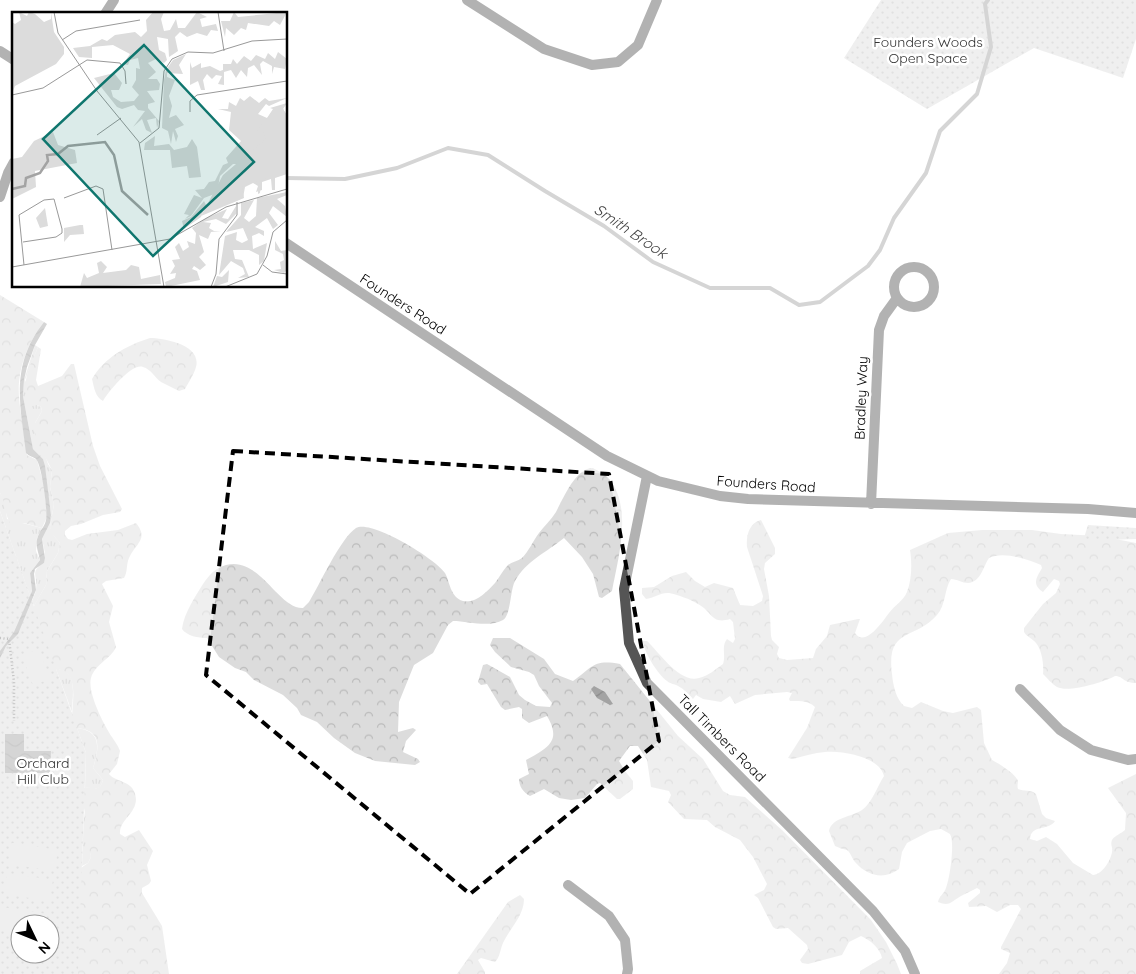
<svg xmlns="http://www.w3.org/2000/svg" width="1136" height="974" font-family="Quicksand,sans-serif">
  <defs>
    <pattern id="grass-tufts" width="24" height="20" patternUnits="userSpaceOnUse" patternTransform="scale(1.25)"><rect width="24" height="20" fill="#dcdcdc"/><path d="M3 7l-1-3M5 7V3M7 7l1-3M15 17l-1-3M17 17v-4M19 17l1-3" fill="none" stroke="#bbb"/></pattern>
    <pattern id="forest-crowns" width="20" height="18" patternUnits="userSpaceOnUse" patternTransform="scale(1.25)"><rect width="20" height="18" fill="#dcdcdc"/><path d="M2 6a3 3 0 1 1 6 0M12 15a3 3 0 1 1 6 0" fill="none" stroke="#bbb"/></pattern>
    <pattern id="park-dots" width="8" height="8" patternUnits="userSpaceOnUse" patternTransform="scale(1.25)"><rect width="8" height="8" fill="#dcdcdc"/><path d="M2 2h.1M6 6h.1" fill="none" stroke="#bbb" stroke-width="1.8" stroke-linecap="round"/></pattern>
    <pattern id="water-waves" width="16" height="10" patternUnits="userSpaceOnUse" patternTransform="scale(1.25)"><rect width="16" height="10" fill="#a3a3a3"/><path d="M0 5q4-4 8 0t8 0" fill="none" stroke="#8b8b8b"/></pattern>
  </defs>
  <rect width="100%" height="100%" fill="#fff"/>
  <path fill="url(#grass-tufts)" d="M35 345 38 347 25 380 37 405 41 407 42 411 35 423 48 464 52 470 50 487 54 504 50 527 54 536 60 543 58 553 47 571 46 585 34 606 32 601C33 597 36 593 36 589 38 575 29 572 44 563L45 553 42 539 50 523 51 515 43 459 33 449 23 396 24 380Z
    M0 493 5 500 7 519 42 528 37 538 36 551 40 560 30 573 32 591 30 596 0 511Z
    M56 669C79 669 72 696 72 712Z
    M77 728C102 731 99 749 93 768L103 780C99 794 95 786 85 788L86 753Z
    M84 811 91 857 88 863 82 866Z"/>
  <path fill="url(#forest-crowns)" d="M0 295 44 322C28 342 17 370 19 396 20 414 25 436 27 455L37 460 44 485 47 517 42 528 24 523H10C4 513 6 503 0 493Z
    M150 338C164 338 202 345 196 367 194 374 189 382 185 389L179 391C173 388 167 385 161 382 155 378 151 369 143 367 132 363 109 391 103 401 95 397 94 387 92 379 104 358 127 345 150 338Z
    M38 347 41 349 36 380 38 386 62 376 71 364H74L93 446 100 466 122 509 120 512 103 515 81 524 71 526 65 531V535L68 539 72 540 87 534 118 530 136 523C149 539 136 543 129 558 126 565 128 571 124 578L106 581 102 584 113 606 109 622 116 647C111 659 95 664 91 678 87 692 104 725 112 737 115 742 118 745 120 751L117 764 109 774C116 783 135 780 136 799 136 814 119 820 120 834L125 837 139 830 153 851 147 865 151 881 149 884 142 888V893L162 926 169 974H31L0 948 20 954H50L78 870 88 863 91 857 85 831V813L82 799 84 788C94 785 99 794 103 780L93 768C100 746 102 728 72 728 70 708 83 670 55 669L22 631 36 602 46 585 47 571 58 553 60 543 51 533 50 527 54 504 50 487 52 470 36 440 34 429 35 423 42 411 41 407 37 405 32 406C17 388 31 364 38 347Z
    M593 468C598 471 605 474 609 479 633 507 618 559 612 591L602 598 599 597 593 574 582 557 564 538C547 552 526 561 515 581 510 590 511 615 503 620 489 628 468 621 453 621L448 625 433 653 414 665 399 702 398 732 413 728 416 730 406 741 403 752 418 759 420 762 415 765 375 761 355 753 334 738 317 722 301 715 297 708 283 695 254 680 246 672 235 668 219 657 207 638C198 638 187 636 182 629 184 613 195 597 203 584 210 574 214 569 226 565 260 556 278 609 303 608L309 602C320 584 340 539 356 528 371 519 436 559 445 573 450 582 450 597 463 601 475 604 487 592 495 583 499 578 503 570 508 565 512 562 518 561 522 558 529 551 533 541 539 533 544 526 551 520 556 512 563 499 576 467 593 468Z
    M761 520 775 548V554L765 563 764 569 769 596 771 636 772 640 779 647 777 654 779 658 787 660 813 658 816 649 827 636 830 625 858 619H860L855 633C865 648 883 621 889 613 895 605 903 601 907 592 912 579 912 563 910 550L948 533 982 530H1032L1061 534 1100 536 1136 543V683C1123 683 1123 676 1115 676 1104 682 1069 693 1057 687 1052 684 1047 678 1043 674 1044 665 1042 650 1036 643 1032 638 1027 637 1024 632V628L1043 604 1056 593 1060 584 1059 581 1054 579 1043 592C1031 584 1037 577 1042 568L1041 565C1027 559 1003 551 989 558 983 567 981 582 968 583 962 583 957 579 951 579 944 590 946 605 937 615 914 641 886 627 892 674 893 685 896 699 904 706L912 708 921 702 943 711 953 713 977 707 981 710 984 743 992 760C998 763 1016 774 1018 781 1018 783 1017 786 1018 789 1024 792 1031 789 1036 794L1042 814 1046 818 1055 821C1049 831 1031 824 1030 839L1037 841 1046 837 1057 844 1073 863 1093 875C1102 875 1111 860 1112 852 1113 847 1110 845 1112 840 1115 835 1121 834 1125 830L1126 813 1108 788 1136 774V974H999L1007 963 1010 953 1001 949V947L1021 909 1018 905H1010L997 912 986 906 969 907 968 903 980 893V890L977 888C972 891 966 893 961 896 952 901 950 907 938 902 939 896 944 894 946 888 950 878 955 842 950 834L941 829 930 831 907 843 902 852 899 869C885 880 867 876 856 863 852 859 851 853 847 850 843 849 839 848 835 846L829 831C832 817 852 817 862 810 872 803 877 787 884 776 880 757 842 750 825 752 814 753 804 756 793 759L788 758 807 728 815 707C808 700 799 701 790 701L789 699 792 693 787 692 755 695 735 704 730 696 721 702 703 699 696 695 693 699C688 694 684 689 678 686 675 684 670 684 667 681 659 676 643 651 643 641H647C659 652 680 684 699 678 708 676 716 669 723 664 726 655 721 646 727 639L733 643 735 639 733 622 730 619C711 625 712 611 698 604 690 599 678 595 669 593 661 592 654 598 646 599L642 594V588L654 587 672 576 686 572 695 581 705 587 714 583 733 588 740 605 753 606 762 601 763 596 747 547C746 536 749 523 761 520Z
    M493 638H510L544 659 555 674 573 681C593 667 593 659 620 664L678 736 703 759 723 791 730 795 745 797 782 830 871 920 886 942 897 964 901 974H860V971L882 958C880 948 870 940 861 936L849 942 842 955 808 964 802 963 800 960 808 949 807 945 788 928 776 929 773 927 758 898 754 895 764 890 767 884 753 857 740 840 715 827 707 820 684 819 668 802 671 795 669 791 651 787 647 760 638 746H630L619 761 625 771 633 781V789L620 799H617L600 783 597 784 585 798 571 800 559 798 544 789 530 796C523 792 519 786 519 779L529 774 526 760C548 748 562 741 547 716L529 723 522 718V709L519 707 505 710 501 707 487 684 481 685 478 682 483 665 487 664 510 677 519 695 525 700 536 706 550 707 552 703 539 686 534 675 529 672 511 667 495 652 490 645Z
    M520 895 524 899C524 916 510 928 503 943 500 950 500 957 495 962L481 958 478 960 485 972V974H457L508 902Z"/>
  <path fill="url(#park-dots)" fill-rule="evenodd" d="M881 0H1136V39L1123 78 1034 48 927 109 844 58Z
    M0 511 86 753 78 974H0ZM20 924H50V954H20Z
    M1088 525 1136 528V539L1083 541Z"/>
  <path fill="#dcdcdc" d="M39 649 50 679 33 685 22 655Z
    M12 843 58 850 54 871 9 864Z
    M7 873 53 880 49 901 4 894Z
    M1 907 47 914 46 924H20V931L0 928Z"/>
  <path fill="url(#water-waves)" d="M44 322 47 324 35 345 27 367 24 380 23 396 33 449 43 459 45 466 51 515 50 523 42 539 45 558 44 563 35 569 34 574 36 590 18 634 6 646 0 658V651L14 632 32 591 30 573 40 560C38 550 34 544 39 534 41 529 45 526 46 520 48 513 42 465 36 459 34 457 29 456 26 453 20 404 10 365 44 322Z
    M594 686 605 692 613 704 610 705 597 698 591 689Z
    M5 734H24V751H51L50 773H5Z"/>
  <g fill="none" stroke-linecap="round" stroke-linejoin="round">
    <path stroke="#a3a3a3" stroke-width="4" d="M286 178 345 179 397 168 448 148 488 155 545 191 604 226 653 262 710 288H770L799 305 820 302 868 266 880 250 894 218 926 173 940 131 977 94 991 47 985 4 988 0"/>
    <path stroke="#777" stroke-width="2.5" stroke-dasharray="1 2.5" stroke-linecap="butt" d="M0 638 9 639 14 682V721"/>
    <path stroke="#555" stroke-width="10" d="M467 0 544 49 592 65 618 62 638 45 657 0
      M105 14 114 0
      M0 51 14 60
      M0 197 8 173 14 162
      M286 243 607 456 658 481 720 496 748 499 1088 509 1136 513
      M894 287a20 20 0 1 1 40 0a20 20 0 1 1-40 0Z
      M647 476 624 589 629 643 647 683 873 911 905 951 915 974
      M871 504 879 330 884 316 897 298
      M1020 689 1060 730 1091 750 1128 760 1136 759
      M568 885 609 916 625 940 628 969 627 974"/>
  </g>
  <path d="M0 0H1136V974H0ZM233 451 609 474 659 741 470 894 206 675Z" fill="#fff" fill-opacity=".55" fill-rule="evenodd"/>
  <path fill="none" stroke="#000" stroke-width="4" stroke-dasharray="10 6" stroke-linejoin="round" d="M233 451 609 474 659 741 470 894 206 675Z"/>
  <g text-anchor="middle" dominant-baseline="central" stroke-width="5" stroke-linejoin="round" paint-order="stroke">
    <g font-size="14" fill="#333" stroke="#fff">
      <text x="928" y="42">Founders Woods<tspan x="928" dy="16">Open Space</tspan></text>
      <text x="43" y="763">Orchard<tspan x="43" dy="16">Hill Club</tspan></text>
    </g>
    <g font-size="14" fill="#000" stroke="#fff">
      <text transform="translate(403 304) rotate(33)">Founders Road</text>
      <text transform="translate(861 398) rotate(-88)">Bradley Way</text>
      <text transform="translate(766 484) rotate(4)">Founders Road</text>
      <text transform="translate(722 738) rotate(45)">Tall Timbers Road</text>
    </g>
    <g font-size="15" font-style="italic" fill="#444" stroke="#fff">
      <text transform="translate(631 231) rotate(34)">Smith Brook</text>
    </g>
  </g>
  <g transform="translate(12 12)">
    <rect width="275" height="275" fill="#fff"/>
    <path d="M7 0 15 4 17 0 23 2 32 10 39 7V0L42 20 52 35V42L44 52 3 74 1 79 0 10 3 12 9 8ZM141 0H152L149 7 152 19 158 18 164 7 166 16H173L185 0 195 5 188 7 190 15 204 12 206 19 199 18 195 24 185 21 175 25 168 20 163 25 166 39 157 45 156 27 145 25 147 38 153 41 155 48 152 51 144 47 136 51 144 60 136 67H145L148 72 147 78 135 79 143 90 136 92V96L147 109 145 116 144 106 135 108 140 121 134 118 130 107 121 115 133 99 126 98 122 93 110 97 105 95 82 66 102 61 110 71 107 78H99L101 85 109 90 122 89 127 83 120 75 124 68V56L128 57 126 46 118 48 116 53 111 52 118 42 101 33 80 35V46L67 45 61 36 78 34 90 27 95 29 103 23 123 20 129 25 135 19 134 8ZM222 0 226 5 275 0 268 13 262 9 257 14 236 11 234 18 229 16 222 23 214 16 213 25 209 9H218ZM266 40 275 47 273 57 262 55 260 62V54L251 49 248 52 250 63 242 53 236 56 235 65 229 58 224 66 219 58 212 60V73L206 72 210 64 204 63 200 67 195 62 191 68 193 78H189L186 69 178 73V50L180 56 189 51V56L198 54 208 59 211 58V52H219L221 47 225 52 232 44 239 49 244 43 253 47 256 41 263 47ZM174 42 167 53 171 62 155 61V65L163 68 157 84 160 94 157 106 164 103 172 113 163 117 166 124 164 130 161 119 159 132 156 119 150 116 152 68 154 58 161 48ZM238 84 247 91 253 86 257 89 275 86 257 94 254 92 246 102 255 106 261 97 258 96 275 91 271 97 275 103V162L263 166V178H260L259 167 250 170V178L244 180 246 174 241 171 233 175 231 186 219 191 224 152H221L208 164 205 181 192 186 179 204 173 207 177 203 172 202 182 183 190 186 183 178 192 177 197 170 203 169 211 153 216 151 214 146 229 129 217 118 219 100 206 97H216L217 90 224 94 228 86 232 89ZM143 124 142 134 157 132 162 138 175 135 180 127 185 135 189 165 177 166 175 154 160 156 158 138H132L133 131ZM275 180V183L265 187 273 194 275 205 261 194 257 201 266 213 261 217 255 206 243 215 252 219V224L247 221 240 224 241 237 255 231 252 249 247 253V243L237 238H221L223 247 230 248 237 265 226 266 233 262 231 256 219 249 207 263 213 224 225 220 224 228 230 231 236 228 231 216 214 220 229 203V191L242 188 232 206 237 210 244 204 245 186ZM192 189 194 193 189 205 172 217 170 209 179 205ZM224 194V202L214 212 204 207 191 210 199 211 197 216 202 219H209L199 220 196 227 187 223 192 240 187 245 194 253 188 258 182 254 180 257 185 259 188 268 154 275 153 270 163 266 164 261 158 262 163 254 160 248 168 247 163 235 167 231 171 239 177 235 175 229 183 232 184 221 180 216 194 206 215 197 210 206 216 207ZM33 196 36 214 28 216 24 206ZM68 213H71L72 222 58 223 52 230V216ZM263 229 269 239 275 238V258L272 261 262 258 269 257 268 250 272 248 271 242 263 238ZM89 249 95 255 91 261 114 258 119 253 127 255 129 267 148 263 149 272 68 275 72 261 75 266 87 261 85 251ZM217 258 216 270 201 275 205 264 210 265Z" fill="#dcdcdc"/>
    <path d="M270 94 275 106V159L249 168 248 181 246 182V169L230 174 232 186 189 204 211 163 254 127 251 118 245 119 264 95ZM41 120 46 133 63 138 65 151 23 159 24 175 0 187V147L10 145 22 129Z" fill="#dcdcdc"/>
    <path fill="none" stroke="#a3a3a3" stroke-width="2.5" d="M0 177 13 174 14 166 28 161 36 149 35 143 46 142 56 134 93 130 102 143 110 179 136 203"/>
    <path fill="none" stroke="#999" stroke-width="1" d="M42 0 46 21 85 79 127 130 152 275M206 0 212 39M50 28 64 19 128 8M0 83 31 76 75 48 108 51 113 59 114 72M178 100V89L185 83 275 69M85 123 109 106M128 131 147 116 152 59 160 47 176 40 201 41 240 29 275 27M52 186 84 174 91 177 100 238M7 203 32 188 42 187 50 217V221L44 225 11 230M7 203 12 253M251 253 260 260 275 262M0 255 158 227 214 195 275 177M199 275 204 262 207 227 225 203V190M213 275 245 262 255 244 261 220 275 208"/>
    <path fill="#0f766e" fill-opacity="0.15" stroke="#0f766e" stroke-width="2.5" d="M132 33 242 150 141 244 31 127Z"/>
    <rect width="275" height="275" fill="none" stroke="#000" stroke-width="2.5"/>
  </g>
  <g transform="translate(35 939) rotate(133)"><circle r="24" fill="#ffffff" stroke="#999999"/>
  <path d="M0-4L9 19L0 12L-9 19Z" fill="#000000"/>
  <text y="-8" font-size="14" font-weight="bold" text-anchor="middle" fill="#000000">N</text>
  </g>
</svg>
